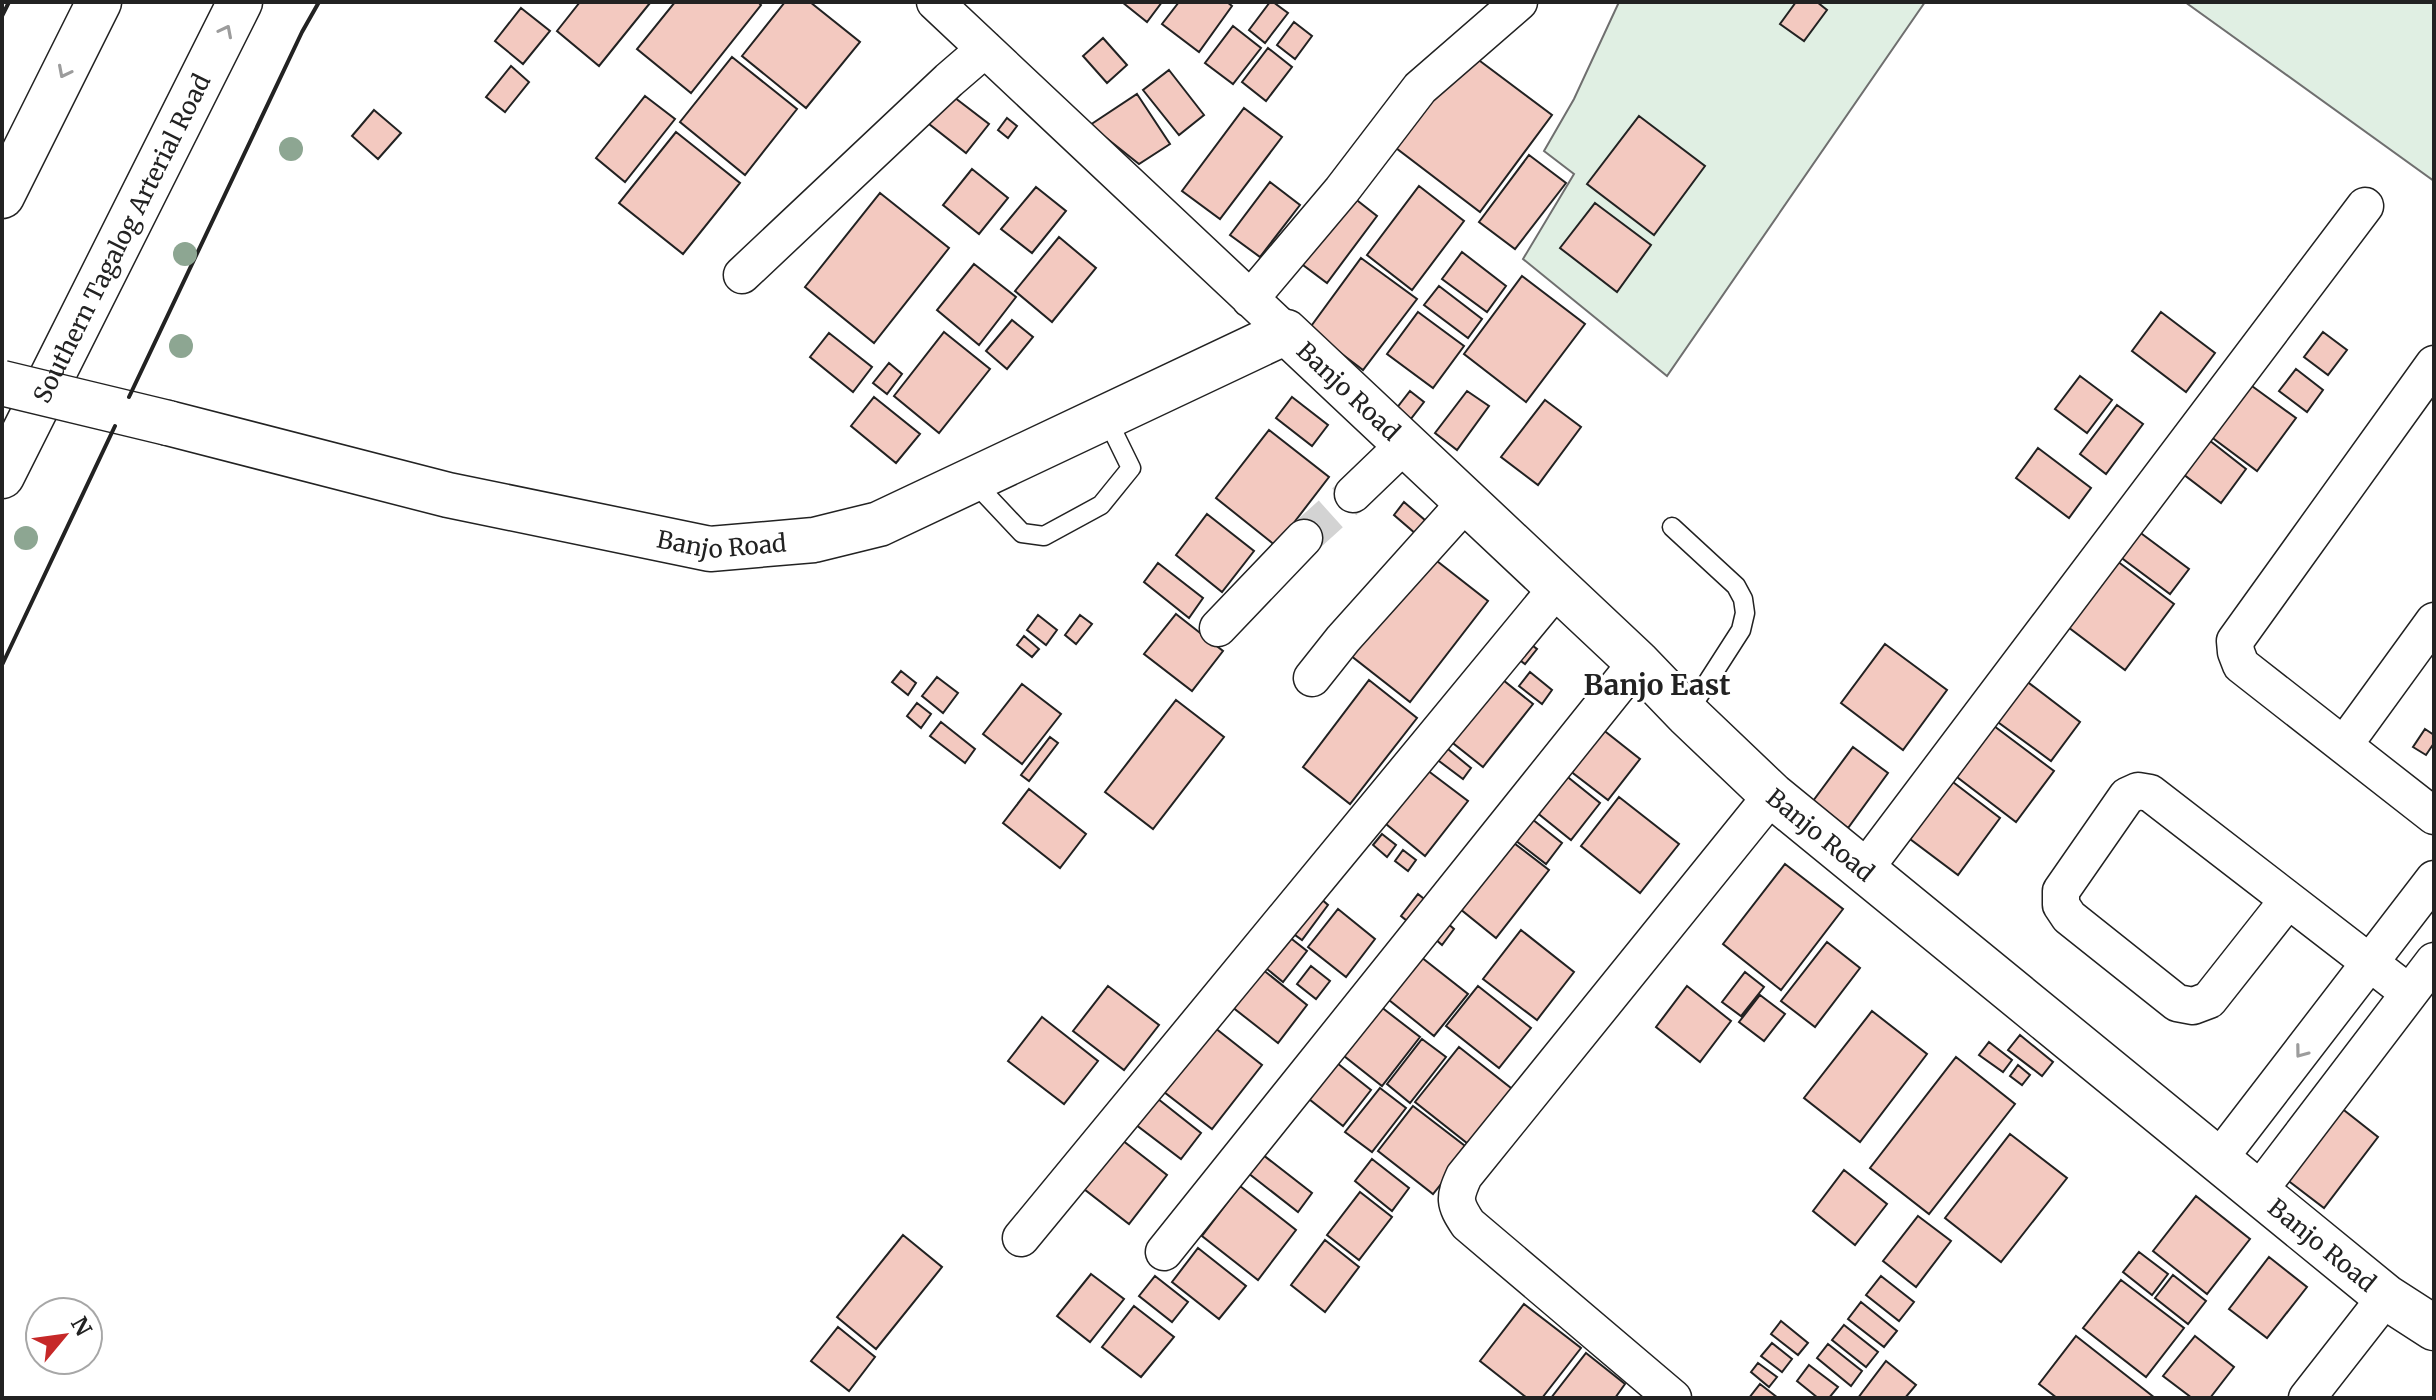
<svg xmlns="http://www.w3.org/2000/svg" width="2436" height="1400" font-family="Merriweather,serif">
  <rect width="100%" height="100%" fill="#fff"/>
  <path fill="#e0efe3" stroke="#6f6f6f" stroke-width="2" d="M1619 2H1925L1667 376 1523 259 1574 174 1544 151 1574 99Z
    M2185 2H2434V181Z"/>
  <path fill="#f3c9c0" stroke="#222" stroke-width="2" d="M580 2H649L650 3 599 66 557 31Z
    M675 2H758L761 5 691 93 637 49Z
    M785 2H810L860 42 806 108 742 56Z
    M1122 2H1162L1147 22Z
    M1179 2H1227L1232 6 1199 52 1162 24Z
    M1270 2H1273L1288 13 1265 43 1249 30Z
    M1796 2H1817L1827 10 1804 41 1780 24Z
    M521 8 550 31 523 64 495 41Z
    M1294 22 1312 36 1295 59 1277 45Z
    M1233 26 1261 48 1233 84 1205 63Z
    M1103 38 1127 65 1107 83 1083 56Z
    M1268 48 1292 67 1266 101 1242 82Z
    M1468 52 1552 115 1480 212 1396 148Z
    M732 57 797 109 745 175 680 122Z
    M511 66 529 82 505 112 486 97Z
    M1169 70 1204 115 1179 135 1143 90Z
    M946 91 989 124 966 153 924 120Z
    M1137 94 1170 144 1139 164 1090 125Z
    M645 96 675 119 625 182 596 158Z
    M1244 108 1282 137 1220 219 1182 191Z
    M374 110 401 133 378 159 352 136Z
    M1639 116 1705 166 1654 235 1587 184Z
    M1007 118 1017 126 1008 138 998 130Z
    M676 132 740 183 683 254 619 203Z
    M1529 155 1566 183 1515 249 1479 222Z
    M972 169 1008 198 979 234 943 205Z
    M1270 182 1300 205 1260 257 1230 235Z
    M1419 186 1464 221 1412 290 1367 255Z
    M1036 187 1066 211 1032 253 1001 229Z
    M880 193 949 248 874 343 805 287Z
    M1349 194 1377 216 1327 283 1299 262Z
    M1595 203 1651 245 1617 292 1560 248Z
    M1059 237 1096 268 1052 322 1015 291Z
    M1462 252 1506 286 1487 312 1442 279Z
    M1361 258 1417 299 1363 370 1309 329Z
    M974 264 1016 297 979 345 937 310Z
    M1522 276 1585 324 1526 402 1464 354Z
    M1439 286 1482 319 1468 338 1424 305Z
    M1418 312 1464 346 1433 388 1387 354Z
    M2161 312 2215 353 2186 392 2132 351Z
    M1012 320 1033 337 1007 369 986 351Z
    M944 332 990 369 939 433 894 396Z
    M2323 332 2347 350 2328 375 2304 357Z
    M829 333 872 367 853 392 810 357Z
    M889 363 902 374 887 394 873 383Z
    M2296 369 2323 390 2307 412 2279 391Z
    M2080 376 2112 400 2087 433 2055 409Z
    M2245 381 2296 418 2257 471 2206 433Z
    M1410 391 1424 402 1410 420 1396 409Z
    M1467 391 1489 406 1457 450 1435 433Z
    M874 397 920 434 896 463 851 426Z
    M1292 397 1328 425 1312 446 1276 418Z
    M1545 400 1581 427 1538 485 1501 457Z
    M2117 405 2143 424 2106 474 2080 454Z
    M1269 430 1329 477 1276 546 1216 498Z
    M2209 440 2246 469 2221 503 2183 474Z
    M2038 448 2091 488 2069 518 2016 478Z
    M1404 502 1426 521 1416 534 1394 515Z
    M1207 514 1254 551 1222 592 1176 555Z
    M2138 531 2189 569 2170 594 2119 556Z
    M1428 554 1488 601 1410 702 1350 655Z
    M2117 561 2174 604 2125 670 2068 627Z
    M1158 563 1203 598 1189 618 1144 582Z
    M1176 614 1223 651 1192 691 1144 654Z
    M1038 615 1057 630 1046 645 1027 630Z
    M1080 615 1092 624 1076 644 1065 635Z
    M1024 636 1039 649 1032 657 1017 645Z
    M1521 637 1537 649 1525 664 1509 652Z
    M1885 644 1947 690 1903 750 1841 703Z
    M901 671 916 683 908 695 892 682Z
    M1493 672 1533 704 1483 767 1444 736Z
    M1530 672 1552 690 1542 704 1519 686Z
    M937 677 958 693 943 713 922 696Z
    M1369 680 1417 718 1350 804 1303 767Z
    M2025 680 2080 722 2051 761 1995 720Z
    M1022 684 1061 714 1022 764 983 734Z
    M1176 700 1224 737 1153 829 1105 792Z
    M917 703 931 714 921 728 907 716Z
    M941 722 975 749 965 763 930 736Z
    M1990 723 2054 771 2016 822 1953 774Z
    M1597 725 1640 759 1608 800 1565 767Z
    M2425 729 2434 735V743L2426 755 2413 747Z
    M1050 737 1058 743 1029 781 1021 775Z
    M1437 740 1471 768 1463 779 1427 752Z
    M1853 747 1888 773 1848 828 1813 801Z
    M1427 770 1468 801 1425 856 1386 824Z
    M1559 770 1600 803 1571 840 1530 807Z
    M1949 779 2000 818 1958 875 1906 836Z
    M1029 789 1086 834 1060 868 1003 823Z
    M1619 797 1679 844 1640 893 1581 846Z
    M1527 815 1562 843 1546 864 1511 837Z
    M1382 834 1396 845 1387 857 1373 845Z
    M1506 837 1549 870 1496 938 1454 904Z
    M1403 850 1416 860 1408 871 1395 861Z
    M1785 864 1843 909 1781 990 1723 944Z
    M1312 891 1328 905 1302 940 1284 927Z
    M1418 894 1434 907 1417 929 1401 916Z
    M1338 909 1375 939 1346 977 1308 947Z
    M1446 922 1454 929 1442 945 1434 938Z
    M1279 929 1307 951 1283 982 1256 960Z
    M1521 930 1574 972 1537 1020 1483 979Z
    M1827 942 1860 968 1815 1027 1781 1001Z
    M1421 957 1468 994 1434 1036 1389 1000Z
    M1252 961 1307 1005 1278 1043 1222 999Z
    M1311 966 1330 981 1316 999 1297 984Z
    M1745 972 1764 987 1741 1016 1722 1002Z
    M1108 986 1159 1025 1124 1070 1073 1031Z
    M1478 986 1531 1028 1499 1068 1446 1026Z
    M1687 986 1731 1021 1700 1062 1656 1027Z
    M1760 995 1785 1014 1764 1041 1739 1022Z
    M1376 1003 1420 1037 1382 1086 1339 1052Z
    M1872 1011 1927 1054 1860 1142 1804 1098Z
    M1042 1017 1098 1061 1064 1104 1008 1061Z
    M1205 1020 1262 1065 1212 1129 1155 1085Z
    M2020 1035 2053 1062 2042 1076 2008 1050Z
    M1422 1039 1446 1057 1410 1103 1387 1084Z
    M1989 1042 2012 1060 2003 1072 1979 1055Z
    M1459 1047 1516 1092 1472 1147 1415 1102Z
    M1956 1057 2015 1104 1929 1214 1870 1168Z
    M1337 1063 1371 1090 1343 1126 1309 1099Z
    M2018 1065 2030 1075 2022 1085 2010 1076Z
    M1380 1088 1406 1108 1372 1152 1345 1132Z
    M1148 1091 1201 1133 1181 1159 1127 1118Z
    M1413 1106 1469 1149 1433 1194 1378 1151Z
    M2340 1107 2378 1137 2324 1208 2286 1179Z
    M1113 1133 1167 1175 1129 1224 1075 1182Z
    M2010 1134 2067 1178 2001 1262 1945 1218Z
    M1258 1151 1312 1193 1298 1212 1243 1169Z
    M1372 1159 1409 1188 1392 1211 1355 1181Z
    M1844 1170 1887 1204 1855 1245 1813 1211Z
    M1240 1186 1296 1230 1258 1280 1202 1236Z
    M1360 1192 1392 1217 1359 1260 1327 1235Z
    M2196 1196 2250 1239 2207 1294 2153 1251Z
    M1918 1216 1951 1241 1916 1287 1883 1261Z
    M903 1235 942 1267 876 1349 837 1317Z
    M1325 1240 1359 1267 1325 1312 1291 1285Z
    M1198 1248 1246 1286 1219 1319 1172 1282Z
    M2139 1252 2168 1274 2152 1295 2123 1272Z
    M2269 1257 2307 1287 2267 1338 2229 1309Z
    M1091 1274 1124 1299 1090 1342 1057 1316Z
    M2173 1275 2206 1301 2188 1324 2155 1298Z
    M1155 1276 1188 1302 1172 1322 1139 1296Z
    M1881 1276 1914 1302 1899 1321 1866 1295Z
    M2121 1280 2184 1328 2146 1377 2083 1328Z
    M1861 1302 1897 1331 1884 1347 1848 1319Z
    M1524 1304 1581 1348 1542 1398H1527L1480 1361Z
    M1134 1306 1174 1337 1141 1377 1102 1347Z
    M1781 1321 1808 1343 1798 1355 1771 1334Z
    M1844 1325 1878 1352 1866 1367 1832 1340Z
    M838 1327 875 1357 849 1391 811 1361Z
    M2076 1336 2155 1398H2057L2039 1384Z
    M2195 1336 2234 1367 2210 1398H2192L2163 1376Z
    M1772 1343 1792 1359 1782 1372 1761 1356Z
    M1828 1344 1862 1371 1851 1386 1817 1358Z
    M1586 1353 1625 1384 1615 1398H1551Z
    M1886 1361 1916 1385 1905 1398H1858Z
    M1758 1363 1777 1377 1769 1387 1751 1372Z
    M1809 1365 1838 1387 1829 1398H1818L1797 1381Z
    M1760 1384 1778 1398H1749Z"/>
  <g fill="none" stroke-linecap="round" stroke-linejoin="round">
    <path stroke="#d3d3d3" stroke-width="36" stroke-dasharray="36 18" stroke-linecap="butt" d="M1304 538 1353 494"/>
    <defs>
      <path id="lane" d="M972 480 1022 533 1044 536 1101 505 1131 468 1106 417
        M1672 527 1736 586 1743 599 1745 613 1741 630 1687 714"/>
      <path id="street" d="M935 2 1286 332
        M742 275 949 80 985 49
        M1250 299 1342 190 1420 88 1519 2
        M2434 364 2235 641 2236 652 2241 665 2434 816
        M1353 494 1405 444
        M1218 628 1304 538
        M1312 678 1343 639 1466 502
        M2344 745 2434 621
        M1864 870 2365 206
        M2288 900 2209 1000 2193 1006 2177 1003 2069 917 2061 905V891L2127 796 2138 791 2150 793 2409 993
        M2218 1160 2434 879
        M2258 1192 2434 961
        M1021 1238 1557 588
        M1164 1252 1637 662
        M1673 1398 1468 1224C1454 1203 1454 1198 1464 1176L1772 795
        M2307 1398 2386 1297"/>
      <g id="secondary">
        <path id="s1" d="M168 423 448 495 710 549 814 540 879 524 1286 332 1637 662 1687 714 1772 795 2386 1297 2434 1328"/>
      </g>
      <g id="highway">
        <path d="M2 196 99 2"/>
        <path id="s2" d="M2 476 240 2"/>
      </g>
    </defs>
    <use href="#lane" stroke="#222" stroke-width="21"/>
    <use href="#street" stroke="#222" stroke-width="39"/>
    <use href="#secondary" stroke="#222" stroke-width="47"/>
    <use href="#highway" stroke="#222" stroke-width="47"/>
    <use href="#lane" stroke="#fff" stroke-width="18"/>
    <use href="#street" stroke="#fff" stroke-width="36"/>
    <use href="#secondary" stroke="#fff" stroke-width="44"/>
    <use href="#highway" stroke="#fff" stroke-width="44"/>
    <defs>
      <path id="secondary-bridge" d="M2 383 168 423"/>
    </defs>
    <use href="#secondary-bridge" stroke="#222" stroke-width="47" stroke-linecap="butt"/>
    <use href="#secondary-bridge" stroke="#fff" stroke-width="44"/>
    <path stroke="#222" stroke-width="4" d="M2 16 9 2
      M129 397 302 32 319 2
      M2 665 115 426"/>
  </g>
  <g fill="#8da692">
    <circle cx="291" cy="149" r="12"/>
    <circle cx="185" cy="254" r="12"/>
    <circle cx="181" cy="346" r="12"/>
    <circle cx="26" cy="538" r="12"/>
  </g>
  <defs><path id="oneway-chevron" d="M-2-3.5L2.5 0L-2 3.5" fill="none" stroke-width="1.6" stroke-linecap="round" stroke-linejoin="round" transform="scale(2)"/></defs>
  <g stroke="#9c9c9c">
    <use href="#oneway-chevron" transform="translate(226 31) rotate(-63)"/>
    <use href="#oneway-chevron" transform="translate(64 72) rotate(117)"/>
    <use href="#oneway-chevron" transform="translate(2301 1052) rotate(127)"/>
  </g>
  <g text-anchor="middle" dominant-baseline="central" stroke-width="6" stroke-linejoin="round" paint-order="stroke">
    <g font-size="24" fill="#222" stroke="#fff">
      <text stroke="none"><textPath href="#s2" startOffset="266">Southern Tagalog Arterial Road</textPath></text>
      <text stroke="none"><textPath href="#s1" startOffset="1264">Banjo Road</textPath></text>
      <text stroke="none"><textPath href="#s1" startOffset="568">Banjo Road</textPath></text>
      <text stroke="none"><textPath href="#s1" startOffset="1912">Banjo Road</textPath></text>
      <text stroke="none"><textPath href="#s1" startOffset="2560">Banjo Road</textPath></text>
    </g>
    <g font-size="28" font-weight="bold" fill="#222" stroke="#fff">
      <text x="1657" y="685">Banjo East</text>
    </g>
  </g>
  <rect width="2436" height="1400" fill="none" stroke="#222222" stroke-width="8"/>
  <g transform="translate(64 1336) rotate(61)"><circle r="38" fill="#ffffff" stroke="#a7a7a7" stroke-width="2"/>
  <path d="M0-6L14 30L0 20L-14 30Z" fill="#c62828"/>
  <text y="-12" font-size="22" font-weight="bold" text-anchor="middle" fill="#222222">N</text>
  </g>
</svg>
